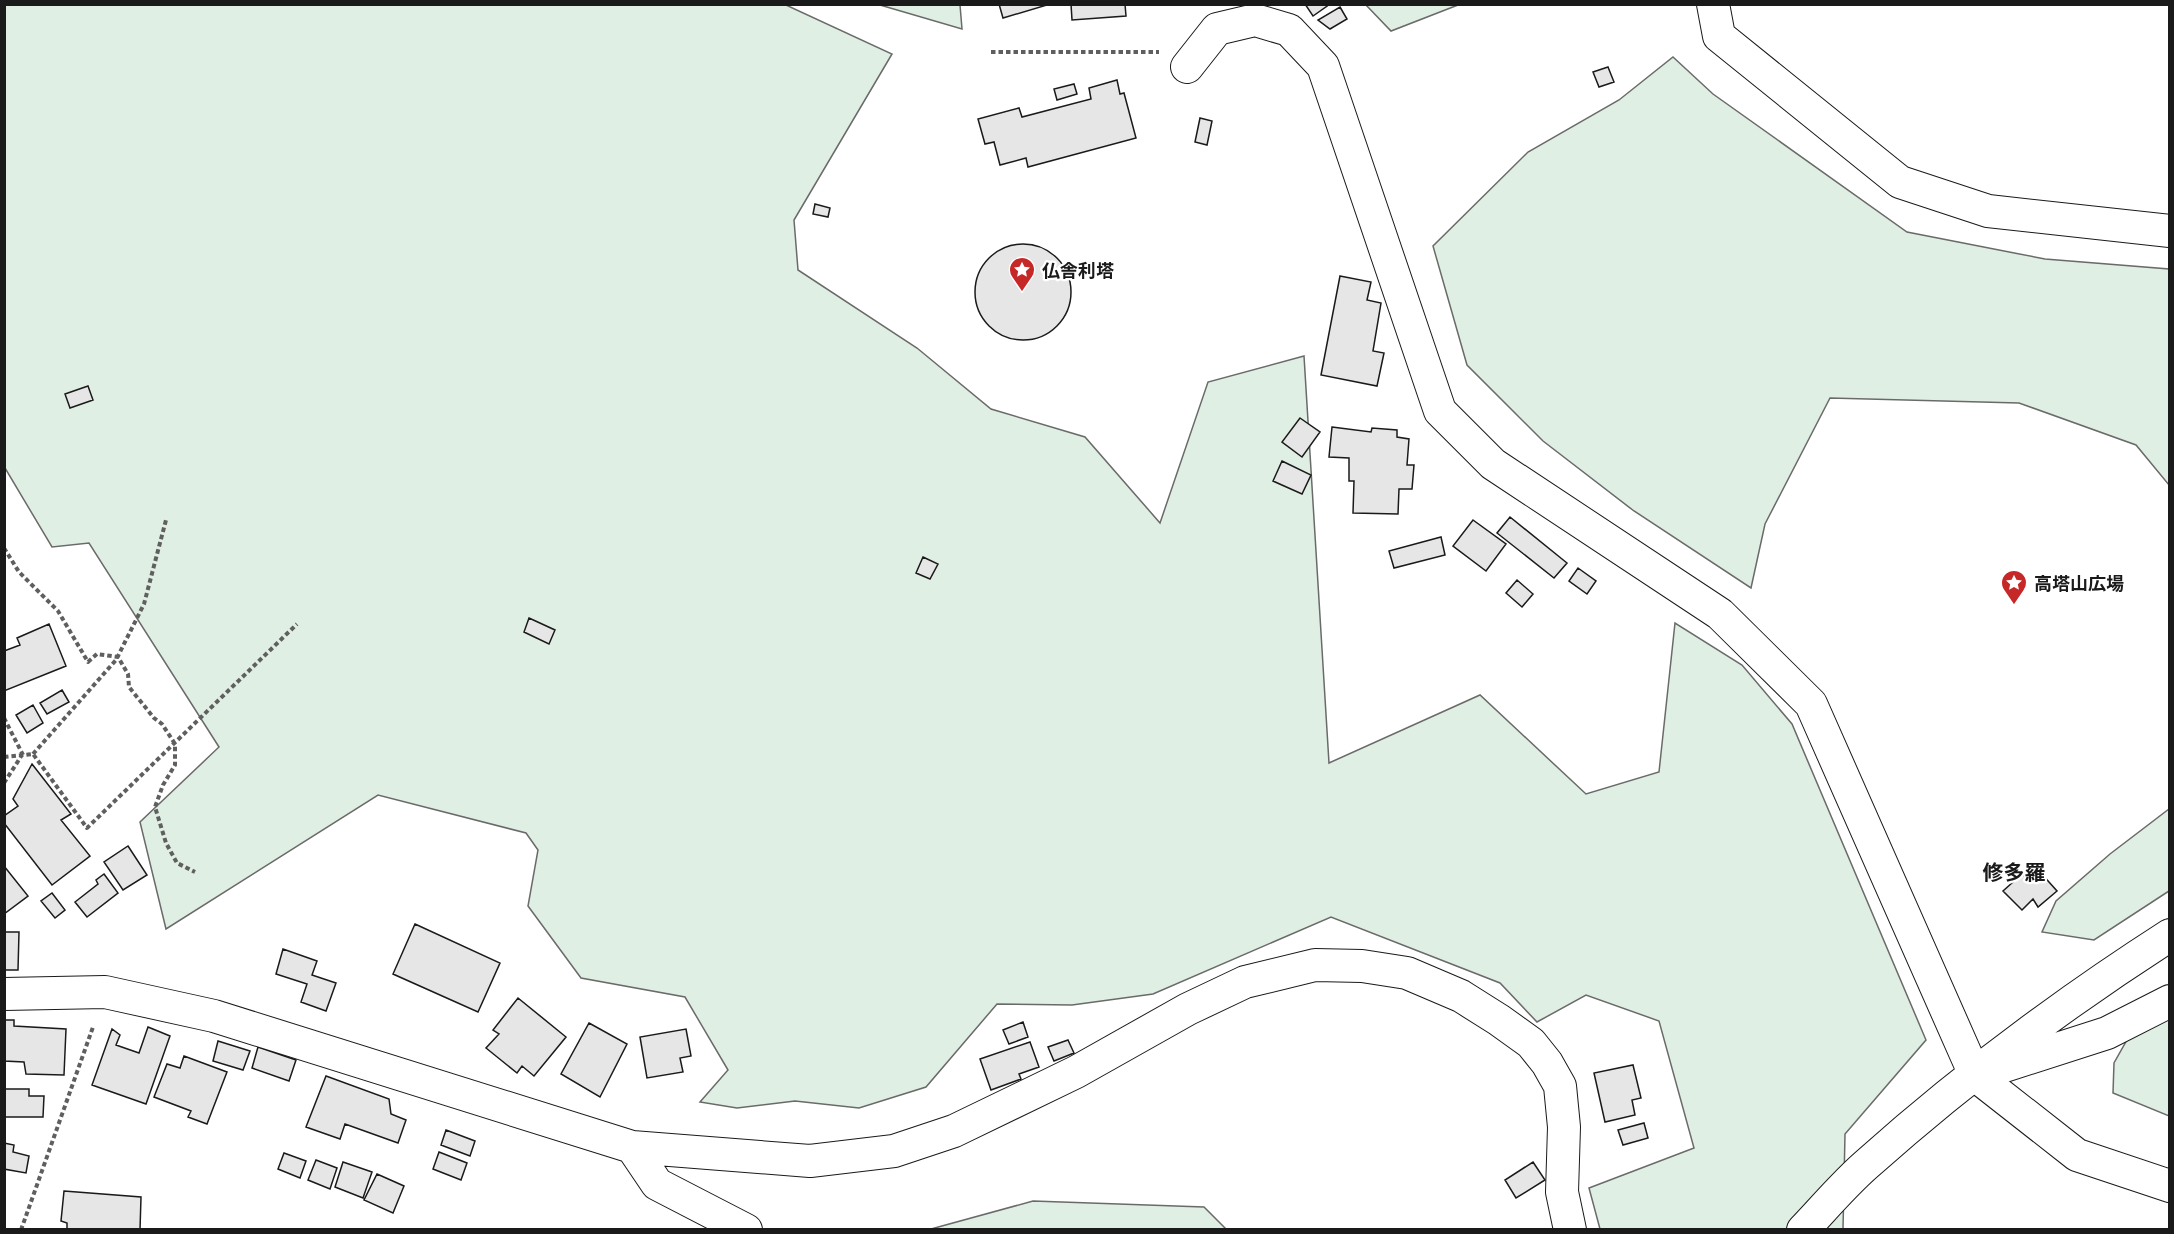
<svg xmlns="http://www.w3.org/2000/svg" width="2174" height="1234" font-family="'Public Sans','Noto Sans JP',sans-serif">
  <rect width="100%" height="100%" fill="#fff"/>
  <path fill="#e0efe3" stroke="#6a6a6a" stroke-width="1.5" d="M5 5H786L892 54 794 220 798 270 917 348 991 409 1085 437 1160 523 1208 382 1304 356 1329 763 1480 695 1586 794 1659 772 1675 623 1742 665 1792 724 1926 1040 1845 1134 1843 1229H1600L1589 1188 1694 1148 1659 1021 1586 995 1537 1022 1500 983 1331 917 1153 994 1072 1005 997 1004 926 1087 859 1108 795 1101 737 1108 700 1102 728 1070 685 997 581 978 528 906 538 850 526 833 378 795 166 929 140 822 219 747 89 543 52 547 5 468Z
    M880 5H960L962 29Z
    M1366 5H1458L1391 31Z
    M1673 57 1713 94 1907 232 2045 259 2169 269V485L2136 445 2019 403 1830 398 1765 524 1751 588 1634 511 1543 441 1467 365 1433 246 1528 152 1619 100Z
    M2169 809V891L2094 940 2042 932 2056 901 2110 854Z
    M2169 1004V1116L2113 1093 2114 1063 2141 1015Z
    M1033 1201 1204 1207 1226 1229H931Z"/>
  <path fill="#e6e6e6" stroke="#1a1a1a" stroke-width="1.5" d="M999 4H1047V5L1003 18Z
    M1071 4H1125L1126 16 1072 20Z
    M1305 4H1330L1313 16Z
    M1340 7 1347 19 1330 29 1318 20Z
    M1608 67 1614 82 1599 87 1593 72Z
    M1117 80 1120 94 1124 93 1136 138 1028 167 1026 158 1000 165 994 142 985 144 978 119 1019 108 1022 117 1091 99 1089 88Z
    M1074 84 1077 94 1057 100 1054 89Z
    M1200 118 1212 121 1207 145 1195 142Z
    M815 204 830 208 828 217 813 214Z
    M975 292a48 48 0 1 1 96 0a48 48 0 1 1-96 0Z
    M1340 276 1371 282 1367 300 1381 303 1373 351 1384 353 1377 386 1321 375Z
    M88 386 93 400 70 408 65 394Z
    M1300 418 1320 432 1302 457 1282 442Z
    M1332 427 1371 432 1372 428 1397 430V437L1409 439 1407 465H1414L1412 489H1399L1398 514 1353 513 1354 481H1349V458L1329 457Z
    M1282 461 1311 475 1302 494 1273 481Z
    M1510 517 1567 563 1554 578 1497 533Z
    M1473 520 1506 544 1486 571 1453 546Z
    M1441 537 1445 555 1394 568 1389 551Z
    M923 557 938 564 930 579 916 573Z
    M1578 568 1596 581 1587 594 1569 581Z
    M1517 580 1533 594 1522 607 1506 593Z
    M529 618 555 630 549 644 524 632Z
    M49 624 66 666 4 691V651L20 645 17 638Z
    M62 690 69 702 47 714 40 703Z
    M33 705 43 723 27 733 16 715Z
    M32 764 71 814 61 820 90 856 52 885 4 823V816L18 806 13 799Z
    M128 846 147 875 123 890 104 862Z
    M4 866 28 896 4 914Z
    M2040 872 2057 891 2038 907 2033 899 2022 910 2003 891 2022 874 2030 882Z
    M104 874 118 893 87 917 75 902 98 884 96 880Z
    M52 893 65 910 55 918 41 901Z
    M415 924 500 963 478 1012 393 974Z
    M4 932H19L18 970H4Z
    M283 949 317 961 312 975 336 983 326 1011 301 1002 307 984 276 974Z
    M518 998 566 1037 534 1076 522 1066 517 1073 486 1048 499 1034 493 1030Z
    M4 1020H14V1026L66 1029 64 1075 26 1074 24 1062 4 1061Z
    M1023 1022 1028 1037 1009 1044 1003 1030Z
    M589 1023 627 1044 600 1097 561 1074Z
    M148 1027 170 1036 146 1104 92 1085 112 1029 120 1035 116 1045 139 1053Z
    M686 1029 691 1056 680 1058 683 1072 647 1078 640 1037Z
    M1068 1040 1074 1053 1054 1061 1048 1047Z
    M218 1041 250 1051 243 1070 213 1061Z
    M1030 1042 1039 1067 1019 1074 1021 1079 991 1090 980 1059Z
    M258 1047 296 1060 289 1081 252 1068Z
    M184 1056 227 1072 207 1124 188 1117 191 1111 154 1097 167 1064 180 1068Z
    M1633 1065 1641 1098 1632 1100 1635 1115 1605 1122 1594 1073Z
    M326 1076 389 1099 391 1114 406 1120 398 1143 345 1124 340 1139 306 1127Z
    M4 1089H29V1096H44L43 1117H4Z
    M1644 1123 1648 1138 1623 1145 1618 1130Z
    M446 1130 475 1141 470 1156 441 1145Z
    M4 1143 14 1145 13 1152 29 1156 26 1173 4 1169Z
    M439 1152 467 1163 461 1180 433 1169Z
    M284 1153 306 1161 300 1178 278 1169Z
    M316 1160 337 1168 330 1189 308 1180Z
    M343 1162 372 1172 363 1198 335 1187Z
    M1533 1162 1545 1180 1516 1198 1505 1180Z
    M377 1174 404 1186 393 1213 364 1200Z
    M64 1191 141 1197 140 1230H67V1223L61 1221Z"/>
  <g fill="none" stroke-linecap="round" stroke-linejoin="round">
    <defs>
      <path id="minor" d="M1713 4 1719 36 1900 182 1988 211 2170 231
        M1187 67 1217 29 1255 20 1289 30 1323 66 1440 411 1493 464 1720 614 1811 704 1975 1075 2077 1155 2170 1186
        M4 994 105 992 214 1016 632 1147 810 1161 894 1151 954 1131 1076 1072 1188 1009 1245 982 1315 965 1362 966 1407 973 1461 996 1499 1020 1531 1043 1547 1063 1560 1086 1564 1127 1562 1192 1570 1230
        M1995 1069 2107 1033 2170 1001
        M632 1147 657 1184 746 1230
        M1803 1230C1824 1208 1844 1184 1867 1164 1961 1080 2064 1003 2170 935"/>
    </defs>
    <use href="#minor" stroke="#1a1a1a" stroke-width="34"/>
    <path stroke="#5f5f5f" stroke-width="4" stroke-dasharray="4.5 3" stroke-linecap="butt" d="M991 52H1159
      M4 548 19 572 58 611 88 662 97 654 118 657 128 674 129 687 154 718 162 724 175 744V765L163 785 155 807 166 843 177 863 195 872
      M4 718 23 755
      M33 754 116 660 144 604 166 520
      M4 757 33 754 87 828 297 624
      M4 783 22 755
      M21 1230 93 1027"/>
    <use href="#minor" stroke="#fff" stroke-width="32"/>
  </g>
  <defs>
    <symbol id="sight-pin" viewBox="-11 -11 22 30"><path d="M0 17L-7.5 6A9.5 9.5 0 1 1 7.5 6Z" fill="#c62828" stroke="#fff"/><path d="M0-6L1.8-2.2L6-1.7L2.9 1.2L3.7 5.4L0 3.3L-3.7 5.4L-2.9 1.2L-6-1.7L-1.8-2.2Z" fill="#fff"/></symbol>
  </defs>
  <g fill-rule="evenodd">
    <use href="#sight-pin" x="1007" y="255" width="30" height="40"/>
    <use href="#sight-pin" x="1999" y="568" width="30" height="40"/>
  </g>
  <g text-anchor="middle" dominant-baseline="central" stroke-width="4.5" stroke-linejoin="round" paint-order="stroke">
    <g font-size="18" font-weight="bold" fill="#1a1a1a" stroke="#fff" text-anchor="start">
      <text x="1042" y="270">仏舎利塔</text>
      <text x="2034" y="583">高塔山広場</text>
    </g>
    <g font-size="21" font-weight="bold" fill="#1a1a1a" stroke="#fff">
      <text x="2014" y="872">修多羅</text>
    </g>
  </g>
  <rect width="2174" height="1234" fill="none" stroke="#1a1a1a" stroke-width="12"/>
</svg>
